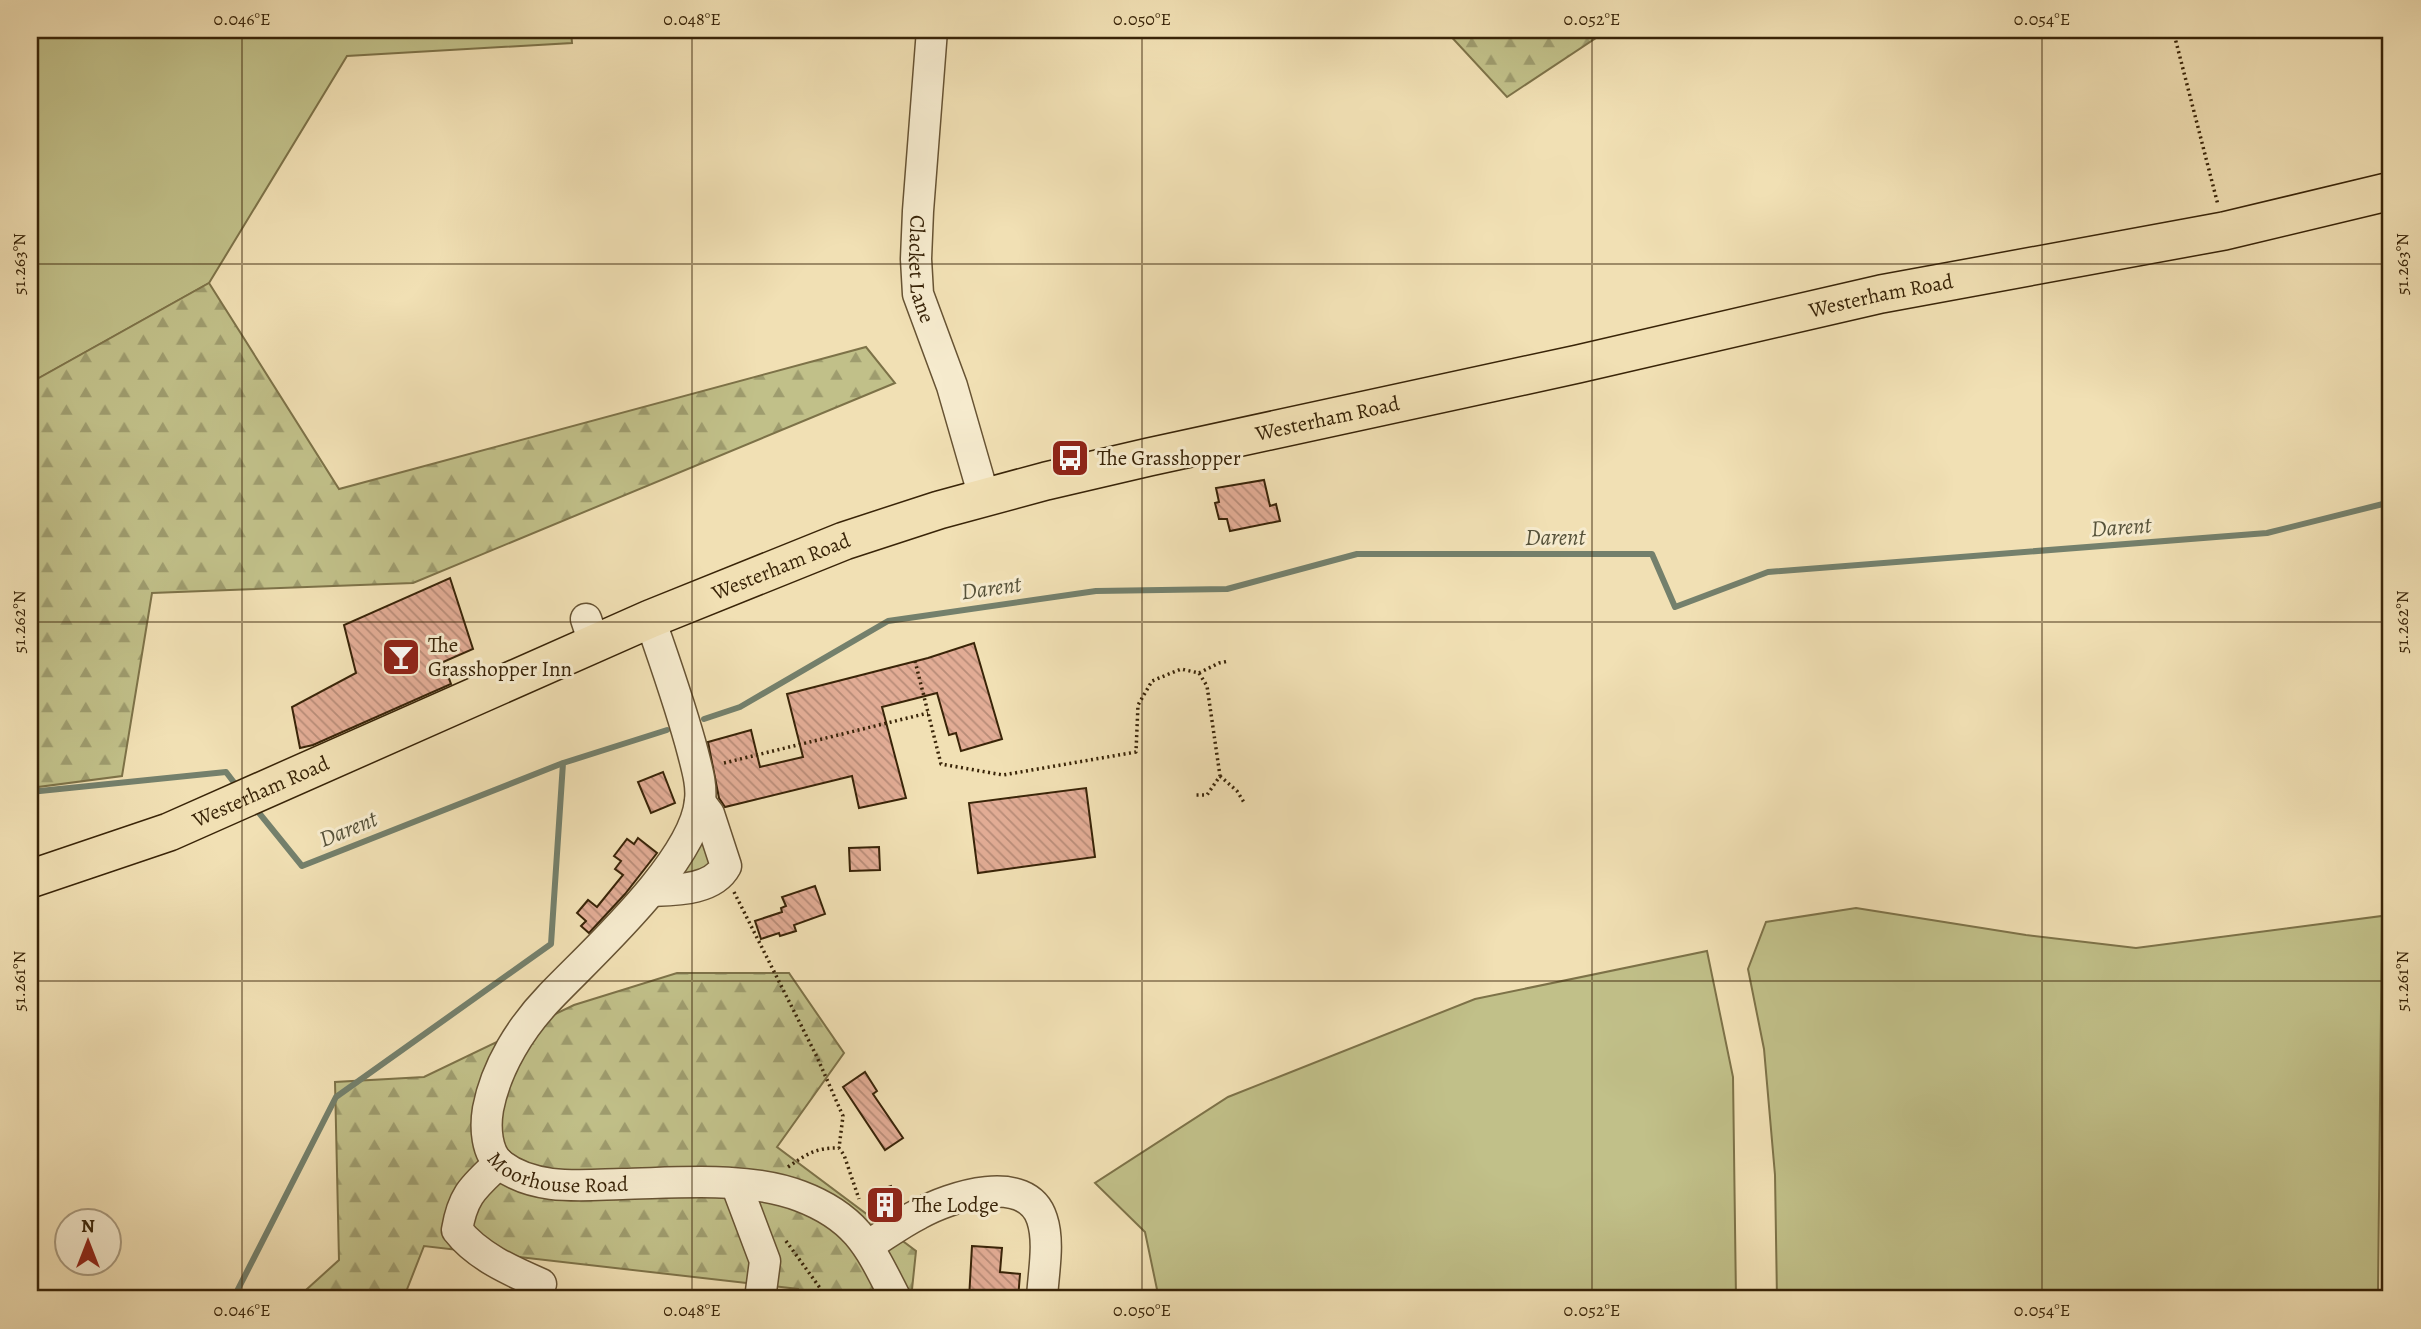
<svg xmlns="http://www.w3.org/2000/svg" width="2421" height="1329" font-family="Alegreya,serif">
  <defs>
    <pattern id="forest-firs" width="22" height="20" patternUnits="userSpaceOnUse" patternTransform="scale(1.75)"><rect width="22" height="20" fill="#c1c089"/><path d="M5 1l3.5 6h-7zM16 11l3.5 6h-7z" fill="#9e9c6e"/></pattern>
    <pattern id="building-back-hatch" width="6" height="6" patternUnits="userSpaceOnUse" patternTransform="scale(1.75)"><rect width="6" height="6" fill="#e2ac95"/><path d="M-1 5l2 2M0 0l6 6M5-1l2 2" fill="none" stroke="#b88c78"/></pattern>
  </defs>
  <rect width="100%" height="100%" fill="#f1e0b4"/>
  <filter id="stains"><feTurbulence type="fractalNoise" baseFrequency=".00286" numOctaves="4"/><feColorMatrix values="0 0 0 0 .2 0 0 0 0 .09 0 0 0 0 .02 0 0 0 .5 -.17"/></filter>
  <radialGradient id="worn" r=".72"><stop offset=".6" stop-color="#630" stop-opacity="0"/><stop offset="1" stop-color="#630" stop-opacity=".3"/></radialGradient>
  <path fill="#c1c089" stroke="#7d7248" stroke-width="2" d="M30 30H571L572 43 347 56 209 283 30 383Z
    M702 821 717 861 674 883Z
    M1856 908 2026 935 2136 948 2382 916 2378 1291 2391 1292V1299H1777L1775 1175 1764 1049 1748 969 1766 922Z
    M1707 951 1733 1077 1736 1299H1159L1145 1232 1095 1183 1228 1097 1475 999Z"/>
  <path fill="url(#forest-firs)" stroke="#7d7248" stroke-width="2" d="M1445 30H1608L1507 97Z
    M209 283 339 489 866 347 895 383 413 583 152 593 122 776 30 788V383Z
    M677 973H789L844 1053 777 1147 916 1251 911 1299H803L798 1289 424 1246 404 1297 407 1299H296L339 1260 335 1082 424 1077 574 1005Z"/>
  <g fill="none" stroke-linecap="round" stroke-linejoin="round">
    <path stroke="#74806c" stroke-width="6" d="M704 719 740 707 888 621 1096 591 1227 589 1357 554H1652L1675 607 1768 572 2267 533 2391 502
      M30 792 226 772 239 789
      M255 808 302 866 563 763 667 730
      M233 1299 336 1097 551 944 563 763"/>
  </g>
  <path fill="url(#building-back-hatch)" stroke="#392408" stroke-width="2" d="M1264 480 1270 506 1276 504 1280 521 1230 531 1227 519H1219L1215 503 1219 502 1216 488Z
    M450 578 473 649 443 662 451 684 313 745 300 748 292 707 356 673 344 625Z
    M974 643 1002 739 961 751 956 733 949 735 937 693 882 707 906 798 859 808 852 776 725 807 719 798 708 742 751 730 760 767 803 757 787 694 928 658Z
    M663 772 675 803 651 813 638 782Z
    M1086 788 1095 857 978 873 969 803Z
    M638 838 657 853 625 894 589 933 581 926 586 921 577 913 588 900 597 907 623 875 615 869 621 861 614 856 627 839 634 844Z
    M879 847 880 870 850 871 849 848Z
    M815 886 825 914 794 925 796 931 780 936 779 933 761 939 755 921 782 912 781 908 786 906 782 897Z
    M865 1072 877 1091 873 1094 903 1138 885 1150 843 1087Z
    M891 1186 896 1207 878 1218 870 1193Z
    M972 1246 1002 1248 1000 1272 1020 1274 1018 1299H969Z"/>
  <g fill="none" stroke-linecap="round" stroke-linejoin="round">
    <defs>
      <g id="minor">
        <path id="s1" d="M932 30 918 211 916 259 918 294 952 386 984 497"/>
        <path d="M586 619 594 643"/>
        <path id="s2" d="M650 619C665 663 681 707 693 753 697 769 702 785 700 801 694 862 592 953 550 997 521 1027 496 1067 488 1109 485 1127 486 1153 501 1165 535 1191 582 1185 622 1184 677 1183 748 1176 800 1196 858 1218 870 1248 896 1299"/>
        <path d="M652 891C677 890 713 890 726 866L709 814 700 802"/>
        <path d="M499 1163C474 1187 463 1194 457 1230 477 1256 511 1271 541 1284"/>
        <path d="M736 1184 765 1261 760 1299"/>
        <path d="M869 1245C885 1235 901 1223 919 1214 949 1197 1027 1171 1042 1219 1050 1243 1043 1274 1042 1299"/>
      </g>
      <g id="major">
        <path id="s3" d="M30 879 169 832 650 619 844 541 939 510 1046 481 1149 457 1578 364 1881 294 2224 231 2391 191"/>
      </g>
    </defs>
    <use href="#minor" stroke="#675333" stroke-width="33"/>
    <use href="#major" stroke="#392408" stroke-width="40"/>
    <path stroke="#392408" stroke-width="3.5" stroke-dasharray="2 3.5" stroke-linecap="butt" d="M2173 30 2218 205
      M915 661 941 764 1003 775 1136 752 1138 705 1152 681 1181 669 1199 673 1207 686 1220 776 1207 795H1196
      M1199 673 1219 663 1229 661
      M724 763 928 713
      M1220 776 1237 791 1245 804
      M734 892 817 1057 843 1116 839 1148
      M788 1167C805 1155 817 1147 839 1148L844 1155 859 1199
      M786 1241 828 1299"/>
    <use href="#minor" stroke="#f6ebce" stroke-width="30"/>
    <use href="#major" stroke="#f1e0b4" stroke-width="37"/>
  </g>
  <path fill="none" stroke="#392408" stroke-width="2" stroke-opacity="0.45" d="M242 30V1299M692 30V1299M1142 30V1299M1592 30V1299M2042 30V1299M30 264H2391M30 622H2391M30 981H2391"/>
  <defs>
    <symbol id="bus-square" viewBox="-11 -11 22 22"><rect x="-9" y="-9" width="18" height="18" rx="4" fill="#8f2418" stroke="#f6ebce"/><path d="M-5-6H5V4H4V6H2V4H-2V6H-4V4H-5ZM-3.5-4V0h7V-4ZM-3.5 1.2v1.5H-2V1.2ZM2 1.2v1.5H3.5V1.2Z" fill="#fff"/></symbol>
    <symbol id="bar-square" viewBox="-11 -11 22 22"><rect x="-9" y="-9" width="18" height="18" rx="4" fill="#8f2418" stroke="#f6ebce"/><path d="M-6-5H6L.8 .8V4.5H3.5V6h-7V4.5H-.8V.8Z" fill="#fff"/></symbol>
    <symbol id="building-square" viewBox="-11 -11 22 22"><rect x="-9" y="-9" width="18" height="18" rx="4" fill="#8f2418" stroke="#f6ebce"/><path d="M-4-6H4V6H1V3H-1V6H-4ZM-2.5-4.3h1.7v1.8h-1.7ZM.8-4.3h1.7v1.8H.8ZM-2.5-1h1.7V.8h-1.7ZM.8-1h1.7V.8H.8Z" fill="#fff"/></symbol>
  </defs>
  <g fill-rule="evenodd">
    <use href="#bus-square" x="1048" y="436" width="44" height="44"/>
    <use href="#bar-square" x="379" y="635" width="44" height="44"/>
    <use href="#building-square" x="863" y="1183" width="44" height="44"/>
  </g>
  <g text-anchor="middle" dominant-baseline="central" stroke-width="6" stroke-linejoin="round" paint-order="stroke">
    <g font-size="21" fill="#392408" stroke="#f6ebce">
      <text stroke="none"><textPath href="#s1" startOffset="240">Clacket Lane</textPath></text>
      <text stroke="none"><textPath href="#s3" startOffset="1948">Westerham Road</textPath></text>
      <text stroke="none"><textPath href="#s3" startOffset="1381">Westerham Road</textPath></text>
      <text stroke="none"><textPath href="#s3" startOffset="814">Westerham Road</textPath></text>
      <text stroke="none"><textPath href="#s3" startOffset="247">Westerham Road</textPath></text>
      <text stroke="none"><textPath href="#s2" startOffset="688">Moorhouse Road</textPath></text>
    </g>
    <g font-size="21" fill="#392408" stroke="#f6ebce" text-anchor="start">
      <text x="1097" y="458">The Grasshopper</text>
      <text x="428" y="645">The<tspan x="428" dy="24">Grasshopper Inn</tspan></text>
      <text x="912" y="1205">The Lodge</text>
    </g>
    <g font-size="23" font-style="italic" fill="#56523a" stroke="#f6ebce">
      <text transform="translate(2121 527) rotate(-4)">Darent</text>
      <text x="1555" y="537">Darent</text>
      <text transform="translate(991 588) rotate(-8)">Darent</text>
      <text transform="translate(348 829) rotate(-22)">Darent</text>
    </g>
  </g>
  <rect width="2421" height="1329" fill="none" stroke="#f1e0b4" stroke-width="77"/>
  <g transform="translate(88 1242)"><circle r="33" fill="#f6ebce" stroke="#aa9b7f" stroke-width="2"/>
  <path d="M0-5L12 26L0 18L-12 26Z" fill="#8f2418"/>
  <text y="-10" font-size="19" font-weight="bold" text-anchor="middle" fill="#392408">N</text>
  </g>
  <rect x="38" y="38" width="2344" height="1252" fill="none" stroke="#392408" stroke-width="2.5"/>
  <g font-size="18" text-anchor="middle" fill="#392408">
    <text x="242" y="25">0.046°E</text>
    <text x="692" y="25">0.048°E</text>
    <text x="1142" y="25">0.050°E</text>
    <text x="1592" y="25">0.052°E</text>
    <text x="2042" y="25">0.054°E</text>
    <text transform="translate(19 264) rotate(-90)" y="6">51.263°N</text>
    <text transform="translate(2402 264) rotate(-90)" y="6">51.263°N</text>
    <text transform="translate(19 622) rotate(-90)" y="6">51.262°N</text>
    <text transform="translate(2402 622) rotate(-90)" y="6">51.262°N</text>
    <text transform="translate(19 981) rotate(-90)" y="6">51.261°N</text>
    <text transform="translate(2402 981) rotate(-90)" y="6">51.261°N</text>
    <text x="242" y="1316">0.046°E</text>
    <text x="692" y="1316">0.048°E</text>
    <text x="1142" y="1316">0.050°E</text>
    <text x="1592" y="1316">0.052°E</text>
    <text x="2042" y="1316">0.054°E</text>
  </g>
  <rect width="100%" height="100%" filter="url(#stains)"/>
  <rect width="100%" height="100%" fill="url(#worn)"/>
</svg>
